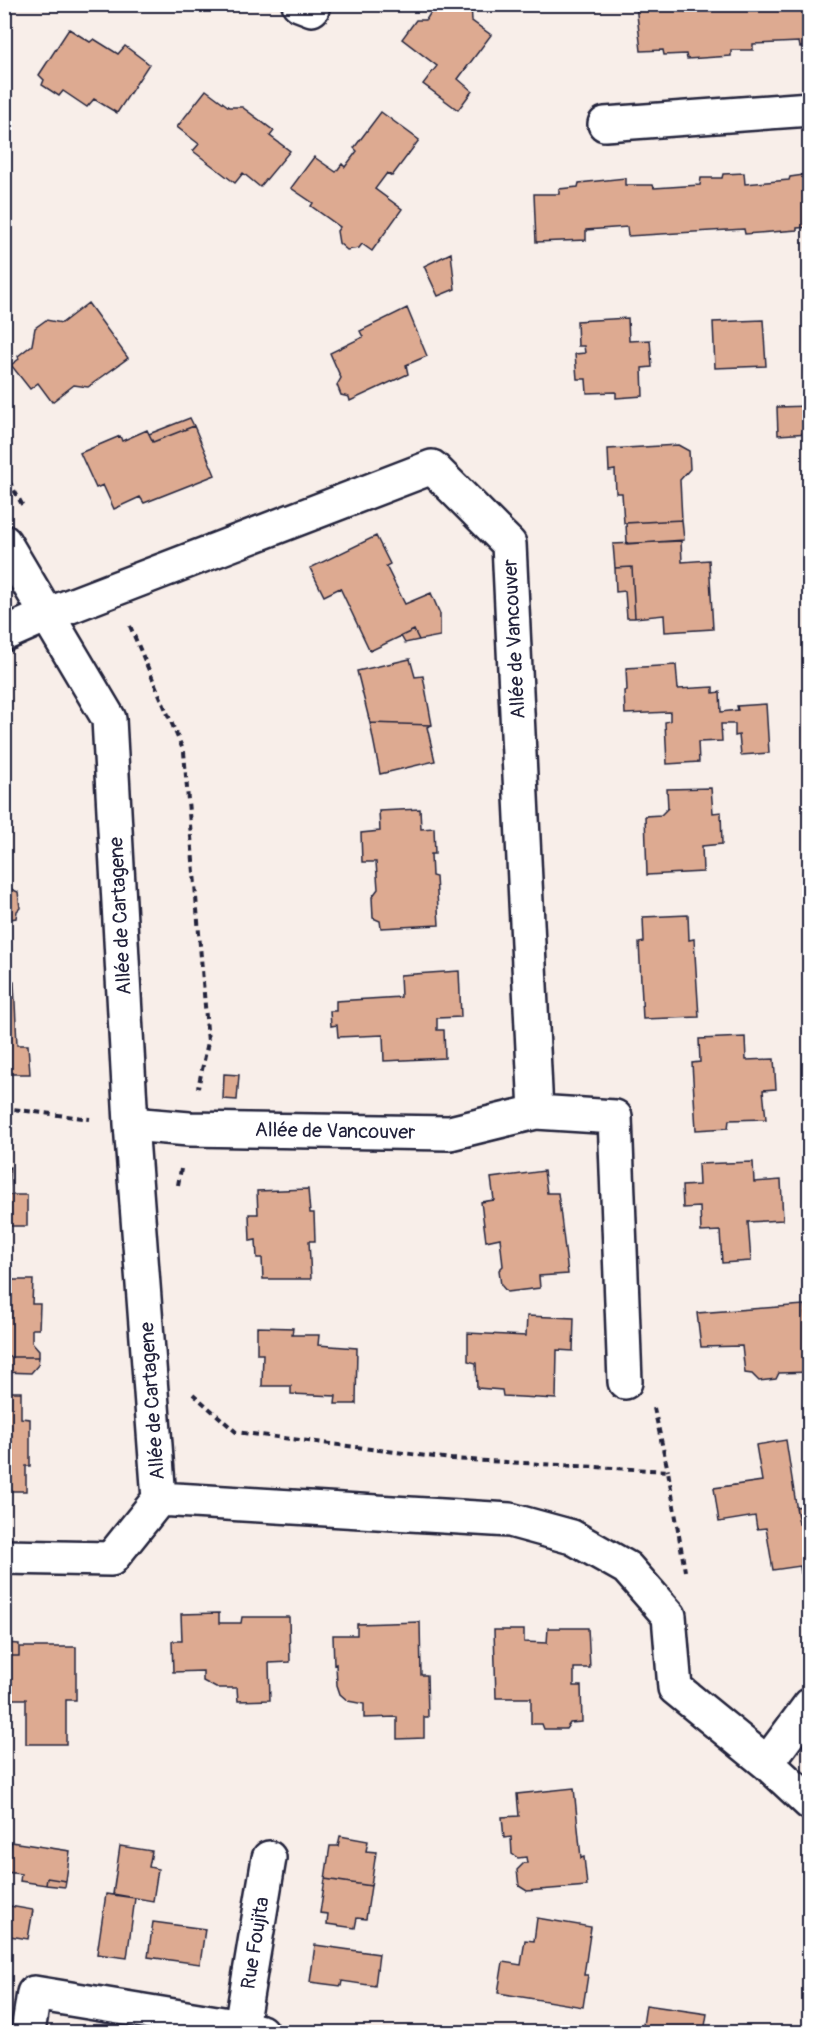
<svg xmlns="http://www.w3.org/2000/svg" width="814" height="2037" font-family="Pangolin,sans-serif">
  <rect width="100%" height="100%" fill="#f8eee9"/>
  <filter id="ink" filterUnits="userSpaceOnUse"><feTurbulence type="fractalNoise" baseFrequency=".0167" numOctaves="2"/><feDisplacementMap in="SourceGraphic" scale="12" xChannelSelector="R" yChannelSelector="G"/><feConvolveMatrix kernelMatrix="1 2 1 2 8 2 1 2 1" color-interpolation-filters="sRGB"/></filter>
  <g filter="url(#ink)">
    <path fill="#ddaa91" stroke="#22223b" stroke-width="1.5" d="M436 4H471L472 21 491 35 458 79 472 91 458 110 423 84 437 66 402 39 416 20H426Z
      M685 4 686 12 728 9V4H810V47H800L799 42 753 44V50H731V56L687 59 686 54 664 55 663 50 641 51 636 5Z
      M69 29 90 42 94 39 118 54 125 46 149 64 117 113 94 99 87 107 63 91 59 96 42 85 44 80 39 75Z
      M206 90 229 107H242L274 131 270 136 290 151 260 187 243 173 235 183 193 151 199 144 177 127Z
      M381 112 419 140 392 176 387 173 375 189 402 209 372 251 362 244 359 248 347 250 339 243 337 231 340 227 311 206 313 203 291 188 314 157 336 172 342 164 345 167 357 151 354 148Z
      M744 173 745 184 789 180 790 177 810 174V227L797 228V230L745 234 744 229 628 236 627 227 586 230V240L536 242 534 194H559V189L578 187 579 183 625 178V185H653L654 188 700 185 701 178H722L723 174Z
      M451 253 455 289 438 296 424 266Z
      M88 303 128 358 88 387 74 385 52 402 38 383 30 389 11 365 19 359 18 356 32 345 35 328 46 320 62 323Z
      M407 308 427 356 406 365 408 374 350 401 349 397 341 395 337 385 341 378 330 353 363 337 360 331Z
      M628 318 629 341 650 340 652 367 642 368 643 396 616 398V392L587 393 586 379H577L575 354 585 353 584 346H578L577 321Z
      M763 320 766 366 715 368 713 322Z
      M809 406 810 433 778 435 777 407Z
      M190 418 194 426 153 442 149 434Z
      M194 426 215 475 144 503 140 497 114 509 103 485 96 488 80 453 120 436 122 441 147 430 153 442Z
      M678 445 689 451 690 469 680 480 682 520 624 523 622 493H616L615 470 609 471 608 449Z
      M682 520 684 540 627 544 626 523Z
      M376 536 390 564 386 566 405 604 431 593 440 614V636L419 640 414 630 370 651 340 588 324 596 310 568Z
      M681 541 682 562 709 560 713 629 665 632 664 615 635 618 632 567 615 568 613 544Z
      M632 567 635 618H627L625 591 616 592 615 568Z
      M414 630 419 640 405 643 401 636Z
      M410 659 415 677 423 676 432 725 370 723 357 671Z
      M676 665 678 689 713 687V693L720 692 721 712 738 710 737 706 766 704 769 753 741 755 739 735 735 736V724H721L722 741 698 742 699 762 667 764 665 722 670 721V712L625 714 624 691 627 690 626 668Z
      M370 723 432 725 427 727 435 761 380 774Z
      M711 788 713 813 721 812 722 844 702 846 703 872 647 875 645 816 661 815 668 808 667 789Z
      M420 809 421 829 434 828 435 854H431L432 876 436 877 439 925 381 928 380 921 373 918 372 897 378 889 376 862H362L361 833 380 831 379 811Z
      M4 852 11 889 18 892 20 908 17 911 16 918 4 920Z
      M688 915 689 940 694 939 699 1017 643 1019 639 943 644 942 643 917Z
      M459 971 461 1017 437 1018V1030H444L445 1058 384 1061 383 1035 338 1037 337 1025 331 1026 330 1011H336V1001L401 997 400 975Z
      M14 982 17 1045H28L30 1074H4V983Z
      M745 1037 746 1060 774 1059 776 1089 763 1090 766 1119 729 1120 728 1128 696 1130 692 1063 700 1062 699 1039Z
      M224 1074 239 1075 237 1100 223 1099Z
      M4 1141H7V1168L10 1167 9 1195H27V1226H4Z
      M753 1162 754 1182 781 1180 783 1220 748 1222 751 1261 722 1263 720 1231 701 1232 700 1207 683 1208 682 1186 699 1185 698 1164Z
      M544 1171 547 1193H558L568 1274 539 1276 540 1288 507 1292 501 1285 499 1270 503 1266 500 1238 486 1241 481 1202 494 1200 491 1178Z
      M308 1189 310 1213H314L315 1241H309L311 1279H263L262 1258H257L256 1240 250 1241 249 1214H258L257 1191Z
      M4 1280H33L32 1304H40L39 1329H32V1342L39 1350V1357H4Z
      M804 1305 807 1331 810 1333 809 1372 779 1373 776 1379 759 1381 752 1374 745 1373 742 1346 701 1347 697 1313Z
      M527 1316 574 1318 573 1351 557 1350 556 1399 503 1396 502 1390 477 1388 476 1363 468 1361V1333L526 1336Z
      M257 1327 293 1328 292 1335H319L318 1345 357 1348 356 1404H335L336 1396 291 1394V1386H262L263 1354H257Z
      M4 1357H39L38 1365 31 1373 4 1372Z
      M4 1392H21V1418L30 1419V1466H26V1491H4Z
      M786 1440 799 1524 810 1522V1571L801 1573 800 1566 773 1570 766 1528 757 1529 755 1516 719 1522 714 1488 762 1481 756 1445Z
      M810 1505V1522L799 1524 796 1507Z
      M219 1613V1623H241L242 1617H289L290 1662 269 1663 270 1700 238 1701 237 1688H216L203 1681V1671L173 1672 172 1641H182L181 1614Z
      M420 1622 421 1675H427L428 1717H424V1738L397 1739V1717L364 1718V1704L348 1701 340 1694 337 1685 336 1664 334 1665 333 1635H357V1624Z
      M548 1628H588L590 1668H574V1686H581L582 1722 570 1723 566 1729H544L542 1724H531V1698H496L494 1630H524V1642L547 1643Z
      M4 1643 19 1644V1656H4Z
      M19 1647H76V1700H66V1744H26V1699H4V1656H19Z
      M574 1788 581 1858 584 1857 587 1886 527 1891 519 1886 517 1870 524 1863H527L526 1857 518 1858 512 1854 511 1837 504 1838 502 1817 519 1816 517 1794Z
      M340 1836 368 1841 366 1851 376 1852 371 1886 325 1879 330 1846H338Z
      M11 1842 70 1851 66 1881 47 1878 46 1885 20 1881 21 1874 6 1872Z
      M120 1846 152 1851 149 1867 158 1869 153 1901 113 1894Z
      M47 1878 66 1881 65 1887 46 1885Z
      M325 1879 371 1886 366 1919 357 1918 355 1928 327 1924 328 1914 320 1913Z
      M106 1894 135 1898 127 1958 97 1954Z
      M4 1905 33 1910 28 1939 4 1935Z
      M537 1918 591 1927 584 1975H588L583 2007 498 1993 503 1962 521 1965 525 1940 534 1941Z
      M153 1922 205 1929 200 1964 148 1957Z
      M315 1945 379 1954 375 1986 342 1981 341 1986 310 1982Z
      M646 2005 707 2014 704 2032H642Z"/>
    <g fill="none" stroke-linecap="round" stroke-linejoin="round">
      <defs>
        <path id="minor" d="M299 4 312 9
          M605 124 810 109
          M4 542 109 719 131 1124 159 1499 510 1520 572 1537 627 1568 669 1616 675 1688 767 1763 810 1803
          M4 634 47 615 432 467 509 544 536 1112 450 1133 189 1129 131 1124
          M536 1112 615 1117 625 1382
          M4 1557 111 1559 159 1499
          M767 1763 810 1705
          M241 2027 269 1858
          M28 2032 34 1993 241 2027 261 2032"/>
      </defs>
      <use href="#minor" stroke="#22223b" stroke-width="38"/>
      <path stroke="#22223b" stroke-width="4" stroke-dasharray="6 4.5" stroke-linecap="butt" d="M4 472 24 508
        M130 626 184 752 208 1042 198 1088
        M4 1108 90 1119
        M178 1185 181 1169
        M193 1394 236 1432 451 1459 668 1471 685 1571
        M654 1408 668 1471"/>
      <use href="#minor" stroke="#fff" stroke-width="33"/>
    </g>
  </g>
  <g text-anchor="middle" dominant-baseline="central" stroke-width="5" stroke-linejoin="round" paint-order="stroke">
    <g font-size="20" fill="#22223b" stroke="#fff">
      <text transform="translate(514 639) rotate(-93)">Allée de Vancouver</text>
      <text transform="translate(120 916) rotate(-93)">Allée de Cartagene</text>
      <text transform="translate(335 1131) rotate(1)">Allée de Vancouver</text>
      <text transform="translate(152 1401) rotate(-94)">Allée de Cartagene</text>
      <text transform="translate(255 1943) rotate(-81)">Rue Foujita</text>
    </g>
  </g>
  <rect width="814" height="2037" fill="none" stroke="#fff" stroke-width="24"/>
  <rect x="12" y="12" width="790" height="2013" fill="none" stroke="#22223b" stroke-width="2" filter="url(#ink)"/>
</svg>
